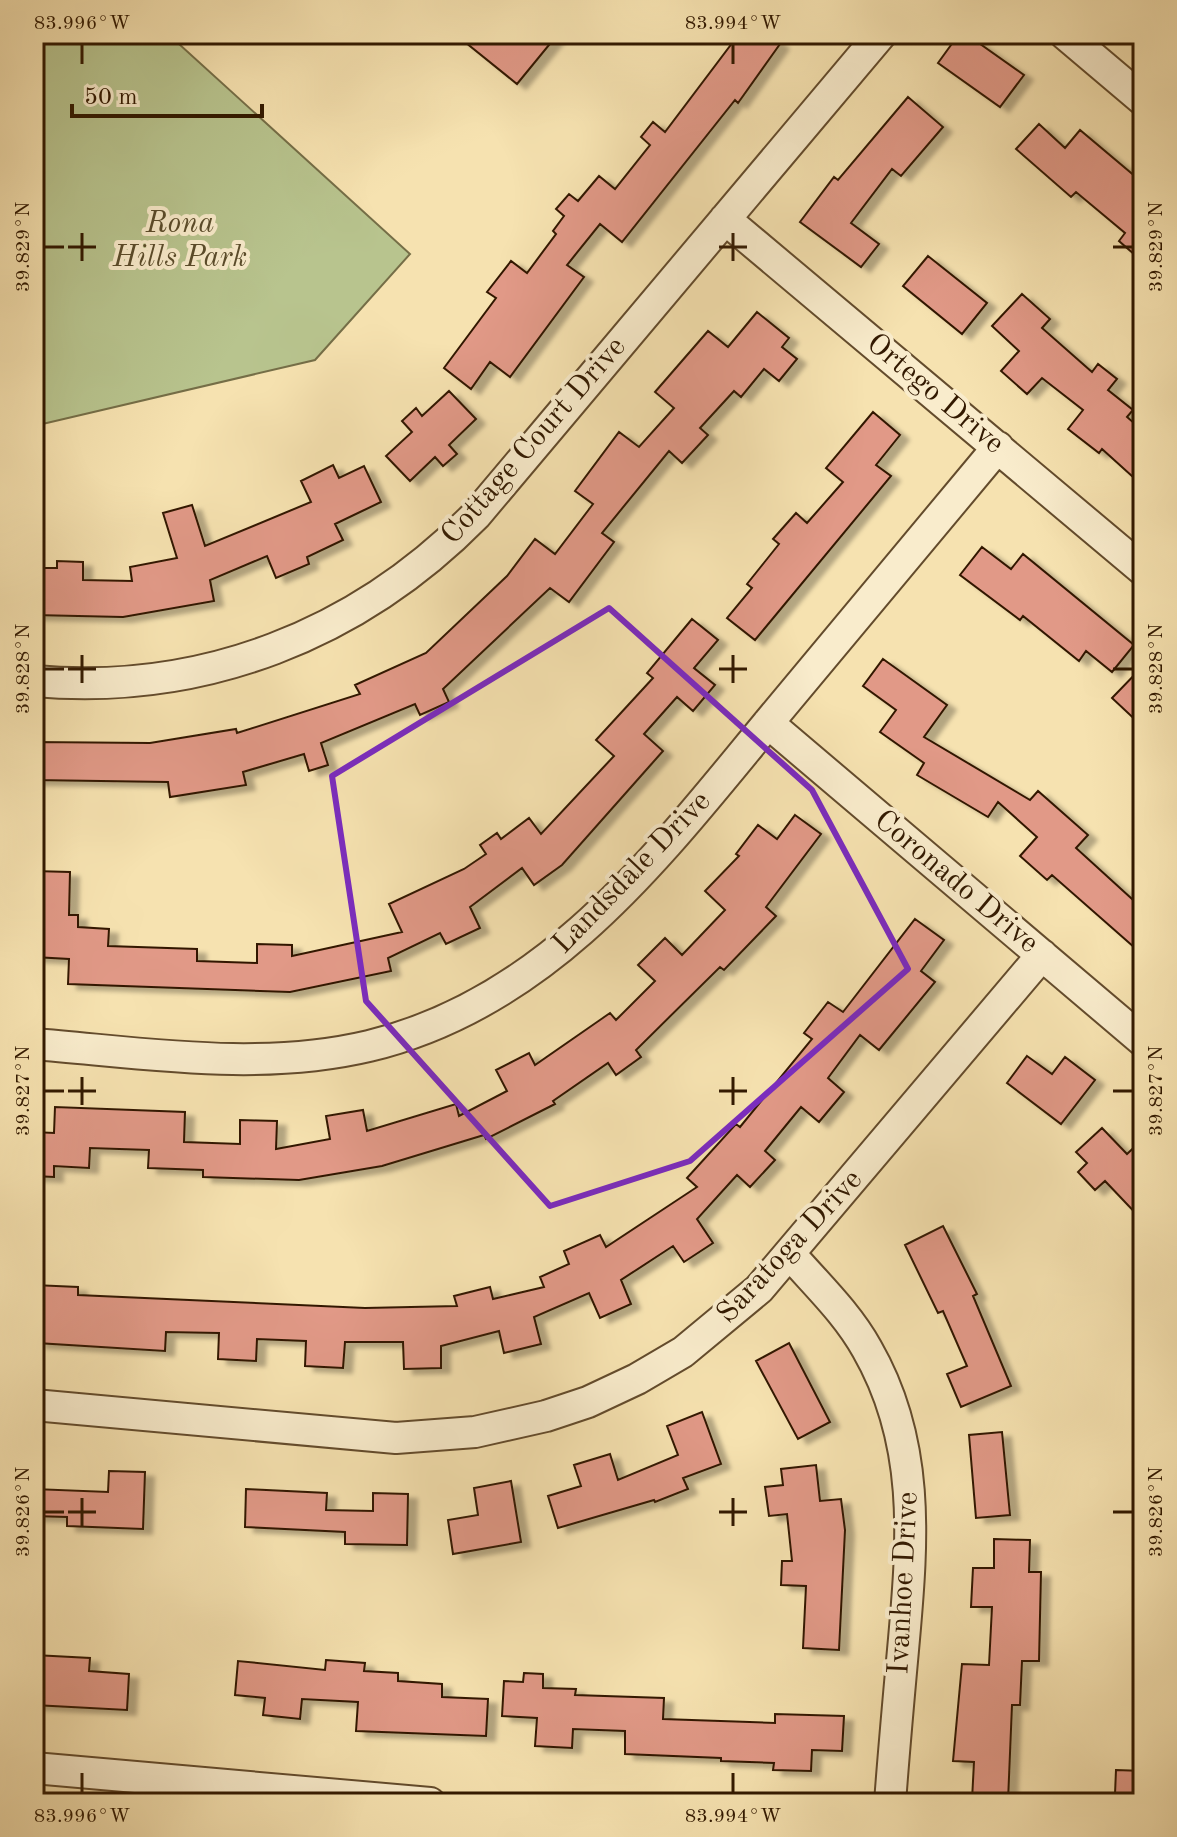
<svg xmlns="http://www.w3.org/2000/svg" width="1177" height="1837" font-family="'Old Standard TT',serif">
  <defs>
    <filter id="shadow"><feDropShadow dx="9" dy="5" stdDeviation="2" flood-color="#0004"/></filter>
  </defs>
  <rect width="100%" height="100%" fill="#f6e2b0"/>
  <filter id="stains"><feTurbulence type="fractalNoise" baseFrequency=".0025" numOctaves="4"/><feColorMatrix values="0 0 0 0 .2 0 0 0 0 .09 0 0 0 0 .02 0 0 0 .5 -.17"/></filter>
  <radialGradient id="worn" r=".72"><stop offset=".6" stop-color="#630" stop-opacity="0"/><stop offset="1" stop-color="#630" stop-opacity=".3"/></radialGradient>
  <path fill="#b8c48e" stroke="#756e47" stroke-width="2" d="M34 34H168L410 254 315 360 34 426Z"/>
  <path fill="#e19987" stroke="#321900" stroke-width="2" filter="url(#shadow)" d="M455 34H558L517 84Z
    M739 34H767L780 44 738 103 735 100 622 242 600 224 567 265 584 277 510 377 490 362 471 389 444 368 496 298 487 292 511 261 527 273 556 234 553 231 564 216 556 209 569 194 578 201 599 176 615 189 650 145 641 137 653 122 665 132Z
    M959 34H966L1024 75 1000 107 938 63Z
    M908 97 943 127 901 176 892 169 851 223 879 244 861 267 800 222 834 177 838 180Z
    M1039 124 1065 148 1080 130 1143 183V262L1119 241 1125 233 1076 192 1071 197 1016 149Z
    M928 256 987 303 962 334 903 286Z
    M1022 294 1050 319 1042 328 1092 372 1098 364 1117 379 1108 390 1133 410 1127 417 1143 431V486L1102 449 1099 453 1068 429 1083 410 1042 378 1027 394 1001 371 1019 351 992 326Z
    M757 312 789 338 782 347 797 359 779 381 764 369 741 397 734 391 700 428 708 435 682 463 669 451 602 533 614 542 569 602 550 588 443 689 449 702 420 715 415 704 321 743 328 765 309 771 304 754 243 772 246 785 170 797 168 782 34 780V742L150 743 236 729 237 733 360 694 355 685 426 653 507 576 535 539 555 554 593 504 575 491 619 432 639 447 674 408 655 392 708 331 728 347Z
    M449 391 476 419 449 445 457 454 443 466 435 457 410 481 386 456 412 432 402 421 416 408 422 416Z
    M873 412 900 435 876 465 891 476 755 640 727 618 752 588 747 584 779 544 773 539 796 513 807 523 843 482 826 468Z
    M333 465 339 478 364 466 381 502 335 524 343 540 307 557 309 564 276 578 267 556 210 580 214 601 123 617 34 615V580H42L43 568H57V561L83 562V580L132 581 130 567 177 558 163 513 192 505 205 546 311 502 301 481Z
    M982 547 1011 569 1023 554 1134 645 1112 672 1086 651 1079 661 1023 616 1020 620 960 575Z
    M692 619 718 640 694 668 715 685 693 711 677 697 644 734 663 751 562 865 534 885 522 868 470 907 480 928 446 944 440 933 388 958 391 971 290 992 68 984 69 959 34 957V871L70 872 69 915H78V927L109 929 108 946 197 949V961L257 963V944L292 945V956L402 932 389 904 464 869 486 854 480 845 497 833 501 839 529 818 541 834 614 756 596 740 653 678 647 673Z
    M883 659 947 705 924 737 1030 800 1038 791 1088 835 1076 848 1143 909V955L1052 875 1047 880 1020 856 1037 837 998 802 988 817 917 775 924 763 880 732 896 710 863 686Z
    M1143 666V727L1112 698Z
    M795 815 821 834 766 907 776 916 724 970 720 967 636 1050 641 1057 616 1075 608 1063 553 1101 555 1104 486 1139 484 1135 382 1166 299 1180 203 1177V1170L148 1168 149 1150 90 1148 89 1168 54 1166V1177L34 1176V1132L54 1133 55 1107 185 1112 184 1142 240 1144V1120L277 1121 276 1149 330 1139 326 1116 363 1110 367 1131 456 1104 459 1116 507 1091 496 1070 529 1053 535 1065 610 1013 616 1020 655 981 638 965 665 938 682 955 725 910 705 891 739 856 736 854 758 825 777 839Z
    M915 919 944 940 921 971 935 982 879 1050 860 1035 828 1078 844 1092 819 1122 801 1107 765 1151 775 1160 750 1187 737 1175 697 1219 713 1243 684 1262 673 1246 621 1280 631 1304 600 1318 589 1293 534 1317 541 1344 504 1353 499 1331 441 1346V1368L404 1369 403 1342H345L343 1368 305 1366 306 1341 257 1339 256 1361 218 1359 219 1333 166 1332 165 1351 37 1343 34 1285 78 1287V1295L365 1308 457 1306 454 1296 490 1287 493 1299 544 1287 540 1277 569 1264 564 1251 600 1235 606 1247 697 1187 687 1178 736 1124 740 1127 812 1039 804 1033 828 1002 843 1012Z
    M1027 1056 1052 1074 1065 1057 1095 1080 1061 1124 1007 1083Z
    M1102 1128 1127 1154 1143 1139V1221L1105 1181 1095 1190 1078 1172 1087 1163 1076 1152Z
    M943 1226 977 1294 973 1296 1011 1386 961 1407 947 1374 967 1366 943 1311 938 1313 905 1245Z
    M789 1343 830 1422 798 1439 756 1361Z
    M702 1412 721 1464 683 1478 688 1489 655 1502 654 1500 558 1528 548 1496 581 1486 574 1465 610 1454 618 1480 678 1455 667 1426Z
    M1002 1432 1010 1515 976 1518 969 1435Z
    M816 1465 820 1501 841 1499 845 1530 839 1650 803 1648 806 1586 781 1585 782 1561H792L787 1514 769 1516 765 1487 783 1485 781 1469Z
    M109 1471 145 1472 143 1529 67 1526V1517L34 1516V1489L108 1492Z
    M511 1481 521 1542 453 1554 448 1520 478 1515 474 1488Z
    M246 1489 327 1493 326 1510 373 1511V1493L408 1494 407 1545 345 1544V1532L245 1527Z
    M994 1539 1030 1540 1029 1572H1041L1039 1661H1022L1020 1705H1012L1008 1801 972 1800 974 1762 953 1761 962 1664 989 1665 992 1607H971L973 1568H994Z
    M34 1655 90 1658 89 1671 129 1674 127 1710 34 1705Z
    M326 1660 365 1663 364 1671 398 1673V1681L442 1684V1697L488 1699 486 1736 356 1731 358 1702 302 1699 300 1719 263 1715 265 1698 235 1695 238 1661 325 1670Z
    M524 1673 543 1674V1688L576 1689 575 1695 664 1698 663 1719 775 1723V1714L844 1716 842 1751 812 1750 811 1771 773 1770 774 1763 721 1761V1758L625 1754V1731L573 1729 572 1748 535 1746 537 1718 502 1716 504 1681 523 1682Z
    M1116 1770 1143 1771V1795L1115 1794Z"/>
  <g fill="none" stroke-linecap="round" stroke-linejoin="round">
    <defs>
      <path id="minor" d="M1065 34 1143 100
        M725 219 1143 570
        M34 681C203 696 358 635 476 515L881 34
        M768 723 1143 1041
        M34 1044C146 1053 259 1072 369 1046 553 1002 664 848 778 711 852 623 925 535 998 447
        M790 1254C817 1285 847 1313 867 1349 920 1441 913 1538 904 1639 899 1694 894 1748 890 1803
        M34 1405 396 1438 475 1432 546 1416 588 1402 637 1379 683 1352 759 1289 1042 955
        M34 1768 430 1803"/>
    </defs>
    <use href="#minor" stroke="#634b2c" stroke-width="34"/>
    <use href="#minor" stroke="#f9eccc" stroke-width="30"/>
  </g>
  <path fill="none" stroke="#7b2cbf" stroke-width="6" stroke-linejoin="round" d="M609 608 812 790 908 969 690 1161 550 1206 366 1001 332 776Z"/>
  <path fill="none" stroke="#321900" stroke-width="3" d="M82 44V64M733 44V64M82 233V261M733 233V261M44 247H64M68 247H96M719 247H747M1113 247H1133M82 655V683M733 655V683M44 669H64M68 669H96M719 669H747M1113 669H1133M82 1077V1105M733 1077V1105M44 1091H64M68 1091H96M719 1091H747M1113 1091H1133M82 1498V1526M733 1498V1526M44 1512H64M68 1512H96M719 1512H747M1113 1512H1133M82 1773V1793M733 1773V1793"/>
  <g text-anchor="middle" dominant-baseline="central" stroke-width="8" stroke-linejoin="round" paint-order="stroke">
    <g font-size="30" font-style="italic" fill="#5a4c2b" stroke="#f9eccc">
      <text x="180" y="224">Rona<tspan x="180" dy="34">Hills Park</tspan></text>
    </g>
    <g font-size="30" fill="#321900" stroke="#f9eccc">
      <text transform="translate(935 394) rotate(40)">Ortego Drive</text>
      <text transform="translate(534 441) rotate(-49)">Cottage Court Drive</text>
      <text transform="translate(632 873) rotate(-46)">Landsdale Drive</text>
      <text transform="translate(956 882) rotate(40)">Coronado Drive</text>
      <text transform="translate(790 1247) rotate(-47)">Saratoga Drive</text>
      <text transform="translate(904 1583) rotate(-87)">Ivanhoe Drive</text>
    </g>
  </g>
  <rect width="1177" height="1837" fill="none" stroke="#f6e2b0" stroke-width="88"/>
  <path d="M72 104v12h190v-12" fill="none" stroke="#321900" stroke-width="4"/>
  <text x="84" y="104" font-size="24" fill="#321900" stroke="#f9eccc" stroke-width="6" paint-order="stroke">50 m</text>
  <rect x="44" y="44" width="1089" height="1749" fill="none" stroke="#321900" stroke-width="3"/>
  <g font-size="20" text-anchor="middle" fill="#321900">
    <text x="82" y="29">83.996°W</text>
    <text x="733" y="29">83.994°W</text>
    <text transform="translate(22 247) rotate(-90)" y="7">39.829°N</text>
    <text transform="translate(1155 247) rotate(-90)" y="7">39.829°N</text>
    <text transform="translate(22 669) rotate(-90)" y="7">39.828°N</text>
    <text transform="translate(1155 669) rotate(-90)" y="7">39.828°N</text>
    <text transform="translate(22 1091) rotate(-90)" y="7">39.827°N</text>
    <text transform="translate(1155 1091) rotate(-90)" y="7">39.827°N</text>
    <text transform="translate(22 1512) rotate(-90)" y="7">39.826°N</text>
    <text transform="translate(1155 1512) rotate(-90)" y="7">39.826°N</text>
    <text x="82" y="1822">83.996°W</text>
    <text x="733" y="1822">83.994°W</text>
  </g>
  <rect width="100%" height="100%" filter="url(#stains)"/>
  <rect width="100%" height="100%" fill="url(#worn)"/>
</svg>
